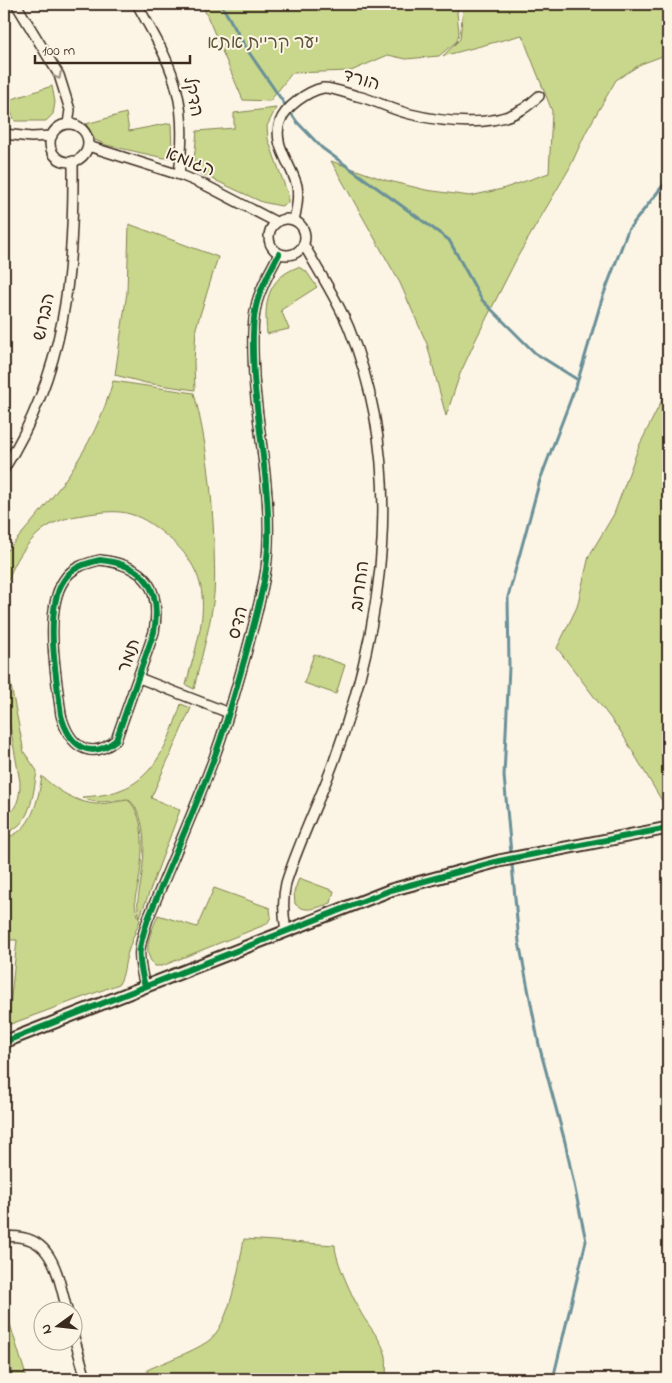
<svg xmlns="http://www.w3.org/2000/svg" width="672" height="1383" font-family="'Indie Flower','Playpen Sans Hebrew',sans-serif">
  <rect width="100%" height="100%" fill="#fcf5e5"/>
  <filter id="ink" filterUnits="userSpaceOnUse"><feTurbulence type="fractalNoise" baseFrequency=".02" numOctaves="2"/><feDisplacementMap in="SourceGraphic" scale="10" xChannelSelector="R" yChannelSelector="G"/><feConvolveMatrix kernelMatrix="1 2 1 2 8 2 1 2 1" color-interpolation-filters="sRGB"/></filter>
  <g filter="url(#ink)">
    <path fill="#c8d78b" stroke="#828054" d="M202 4H461L457 12 459 33 457 41 439 56 406 59 388 55 351 71 292 73 270 101 243 100Z
      M466 4H668V54L641 64 616 80 586 132 569 169 518 256 477 337 460 374 446 416 427 344 400 283 331 161 385 180 426 190 470 196 502 189 549 173 552 111 522 35 443 56 460 39 463 8Z
      M52 86 55 102 53 114 46 121H15L6 101Z
      M276 108 267 126 268 139 288 195V203L281 206 262 202 193 170 197 131 234 128V113Z
      M126 113 129 131 171 123 172 151 170 157 164 158 106 145 95 140 86 124Z
      M129 224 218 257 196 328 194 362 195 390 146 383 115 375 127 292Z
      M298 267 306 271 317 287 281 310 289 329 267 334C264 304 266 279 298 267Z
      M113 381 194 393C207 442 212 491 214 542 214 561 216 583 213 603 209 632 200 661 194 689L186 685C193 656 205 625 202 595 200 572 186 552 169 538 157 528 145 518 130 514 118 510 102 512 89 514 76 516 64 518 52 524 26 538 8 570 4 598V554C51 501 94 451 113 381Z
      M668 388V811L621 732 557 648 577 607 589 556 614 514 639 446Z
      M4 650 24 752 37 771C33 795 31 827 4 833V818C17 809 20 798 20 782L4 693Z
      M314 654 345 665 336 694 304 683Z
      M181 704 191 708 151 798 180 810 140 917C136 906 138 898 140 887 144 862 150 816 128 799 113 800 95 806 82 797 95 796 108 795 120 790 156 778 171 736 181 704Z
      M42 776C56 790 77 803 97 804 107 804 117 801 128 800 148 817 142 863 138 886 137 891 135 896 135 901 135 908 137 914 140 920 136 931 131 941 128 952 124 963 125 974 119 984L8 1025 17 940H4V838C32 833 38 800 42 776Z
      M299 878 334 891 331 903C318 907 307 914 295 904L294 892Z
      M214 888 270 908 271 917 267 924 162 966H155C140 951 152 931 158 915L197 927Z
      M244 1239 335 1245C335 1261 353 1297 361 1313 369 1327 382 1340 386 1356 387 1363 386 1372 386 1379H149L147 1370C166 1361 190 1353 207 1342 230 1327 239 1266 244 1239Z
      M4 1305 27 1379H13L4 1336Z"/>
    <g fill="none" stroke-linecap="round" stroke-linejoin="round">
      <path stroke="#6a9098" stroke-width="3" d="M221 4 248 51 297 122 322 148 449 240 482 300 535 353 578 380
        M553 1379 586 1241 565 1142 539 1045 519 942 504 776 509 667 508 597 540 480 578 380 602 299 628 230 668 179"/>
      <defs>
        <path id="minor" d="M16 4 59 75 70 110 68 124
          M137 4C152 32 170 60 177 91 184 119 182 147 179 175
          M50 143a19 19 0 1 1 38 0a19 19 0 1 1-38 0Z
          M4 134 31 137 52 136
          M88 146 183 176 207 186 276 222
          M269 237a18 18 0 1 1 36 0a18 18 0 1 1-36 0Z
          M294 220C297 208 299 198 297 186 292 165 272 145 280 122 285 107 308 91 323 88 330 87 349 94 357 96 375 100 392 110 410 114 443 122 491 128 521 110 528 107 533 101 539 96
          M4 469C66 370 74 275 73 161
          M100 560C145 565 162 588 154 632L116 740C89 762 69 745 61 715 57 680 43 610 64 580 72 567 87 563 100 560Z
          M139 678 229 713
          M286 931C283 914 282 900 286 883 299 842 318 804 333 764 384 624 406 469 349 328 337 299 319 272 304 245
          M145 986C137 956 138 948 148 919 170 865 194 812 214 758 227 723 237 686 247 650 254 623 262 596 266 569 274 504 259 441 254 377 253 353 251 325 257 302 262 284 271 269 279 254
          M4 1237C53 1232 57 1273 67 1310
          M72 1330 86 1379"/>
        <path id="tertiary" d="M4 1042 391 890 499 861 668 828"/>
      </defs>
      <use href="#minor" stroke="#3b2a1e" stroke-width="12"/>
      <use href="#tertiary" stroke="#3b2a1e" stroke-width="15"/>
      <use href="#minor" stroke="#fcf5e5" stroke-width="9"/>
      <use href="#tertiary" stroke="#fcf5e5" stroke-width="11"/>
      <defs>
        <path id="cycleway" d="M100 560C145 565 162 588 154 632L116 740C89 762 69 745 61 715 57 680 43 610 64 580 72 567 87 563 100 560Z
          M145 986C137 956 138 948 148 919 170 865 194 812 214 758 227 723 237 686 247 650 254 623 262 596 266 569 274 504 259 441 254 377 253 353 251 325 257 302 262 284 271 269 279 254
          M4 1042 391 890 499 861 668 828"/>
      </defs>
      <use href="#cycleway" stroke="#fcf5e5" stroke-width="9"/>
      <use href="#cycleway" stroke="#00873e" stroke-width="6"/>
    </g>
    <defs><path id="oneway-chevron" d="M-2-3.5L2.5 0L-2 3.5" fill="none" stroke-width="1.6" stroke-linecap="round" stroke-linejoin="round" transform="scale(1.25)"/></defs>
    <use stroke="#9c9082" href="#oneway-chevron" transform="translate(58 76) rotate(64)"/>
  </g>
  <g text-anchor="middle" dominant-baseline="central" stroke-width="4" stroke-linejoin="round" paint-order="stroke">
    <g font-size="18" fill="#5e5539" stroke="#fcf5e5">
      <text x="263" y="44">יער קריית אתא</text>
    </g>
    <g font-size="18" fill="#3b2a1e" stroke="#fcf5e5">
      <text transform="translate(361 81) rotate(16)">הורד</text>
      <text transform="translate(192 97) rotate(79)">הדקל</text>
      <text transform="translate(190 163) rotate(21)">הגומא</text>
      <text transform="translate(45 317) rotate(-78)">הברוש</text>
      <text transform="translate(361 586) rotate(-83)">החרוב</text>
      <text transform="translate(239 623) rotate(-75)">הדס</text>
      <text transform="translate(130 656) rotate(-71)">תמר</text>
    </g>
  </g>
  <rect width="672" height="1383" fill="none" stroke="#fcf5e5" stroke-width="20"/>
  <rect x="10" y="10" width="652" height="1363" fill="none" stroke="#3b2a1e" stroke-width="2" filter="url(#ink)"/>
  <g transform="translate(58 1326) rotate(255)"><circle r="24" fill="#fcf5e5" stroke="#afa495"/>
  <path d="M0-4L9 19L0 12L-9 19Z" fill="#3b2a1e"/>
  <text y="-8" font-size="14" font-weight="bold" text-anchor="middle" fill="#3b2a1e">N</text>
  </g>
  <path d="M35 55v8h155v-8" fill="none" stroke="#3b2a1e" stroke-width="2.5"/>
  <text x="42" y="55" font-size="15" fill="#3b2a1e" stroke="#fcf5e5" stroke-width="4" paint-order="stroke">100 m</text>
</svg>
